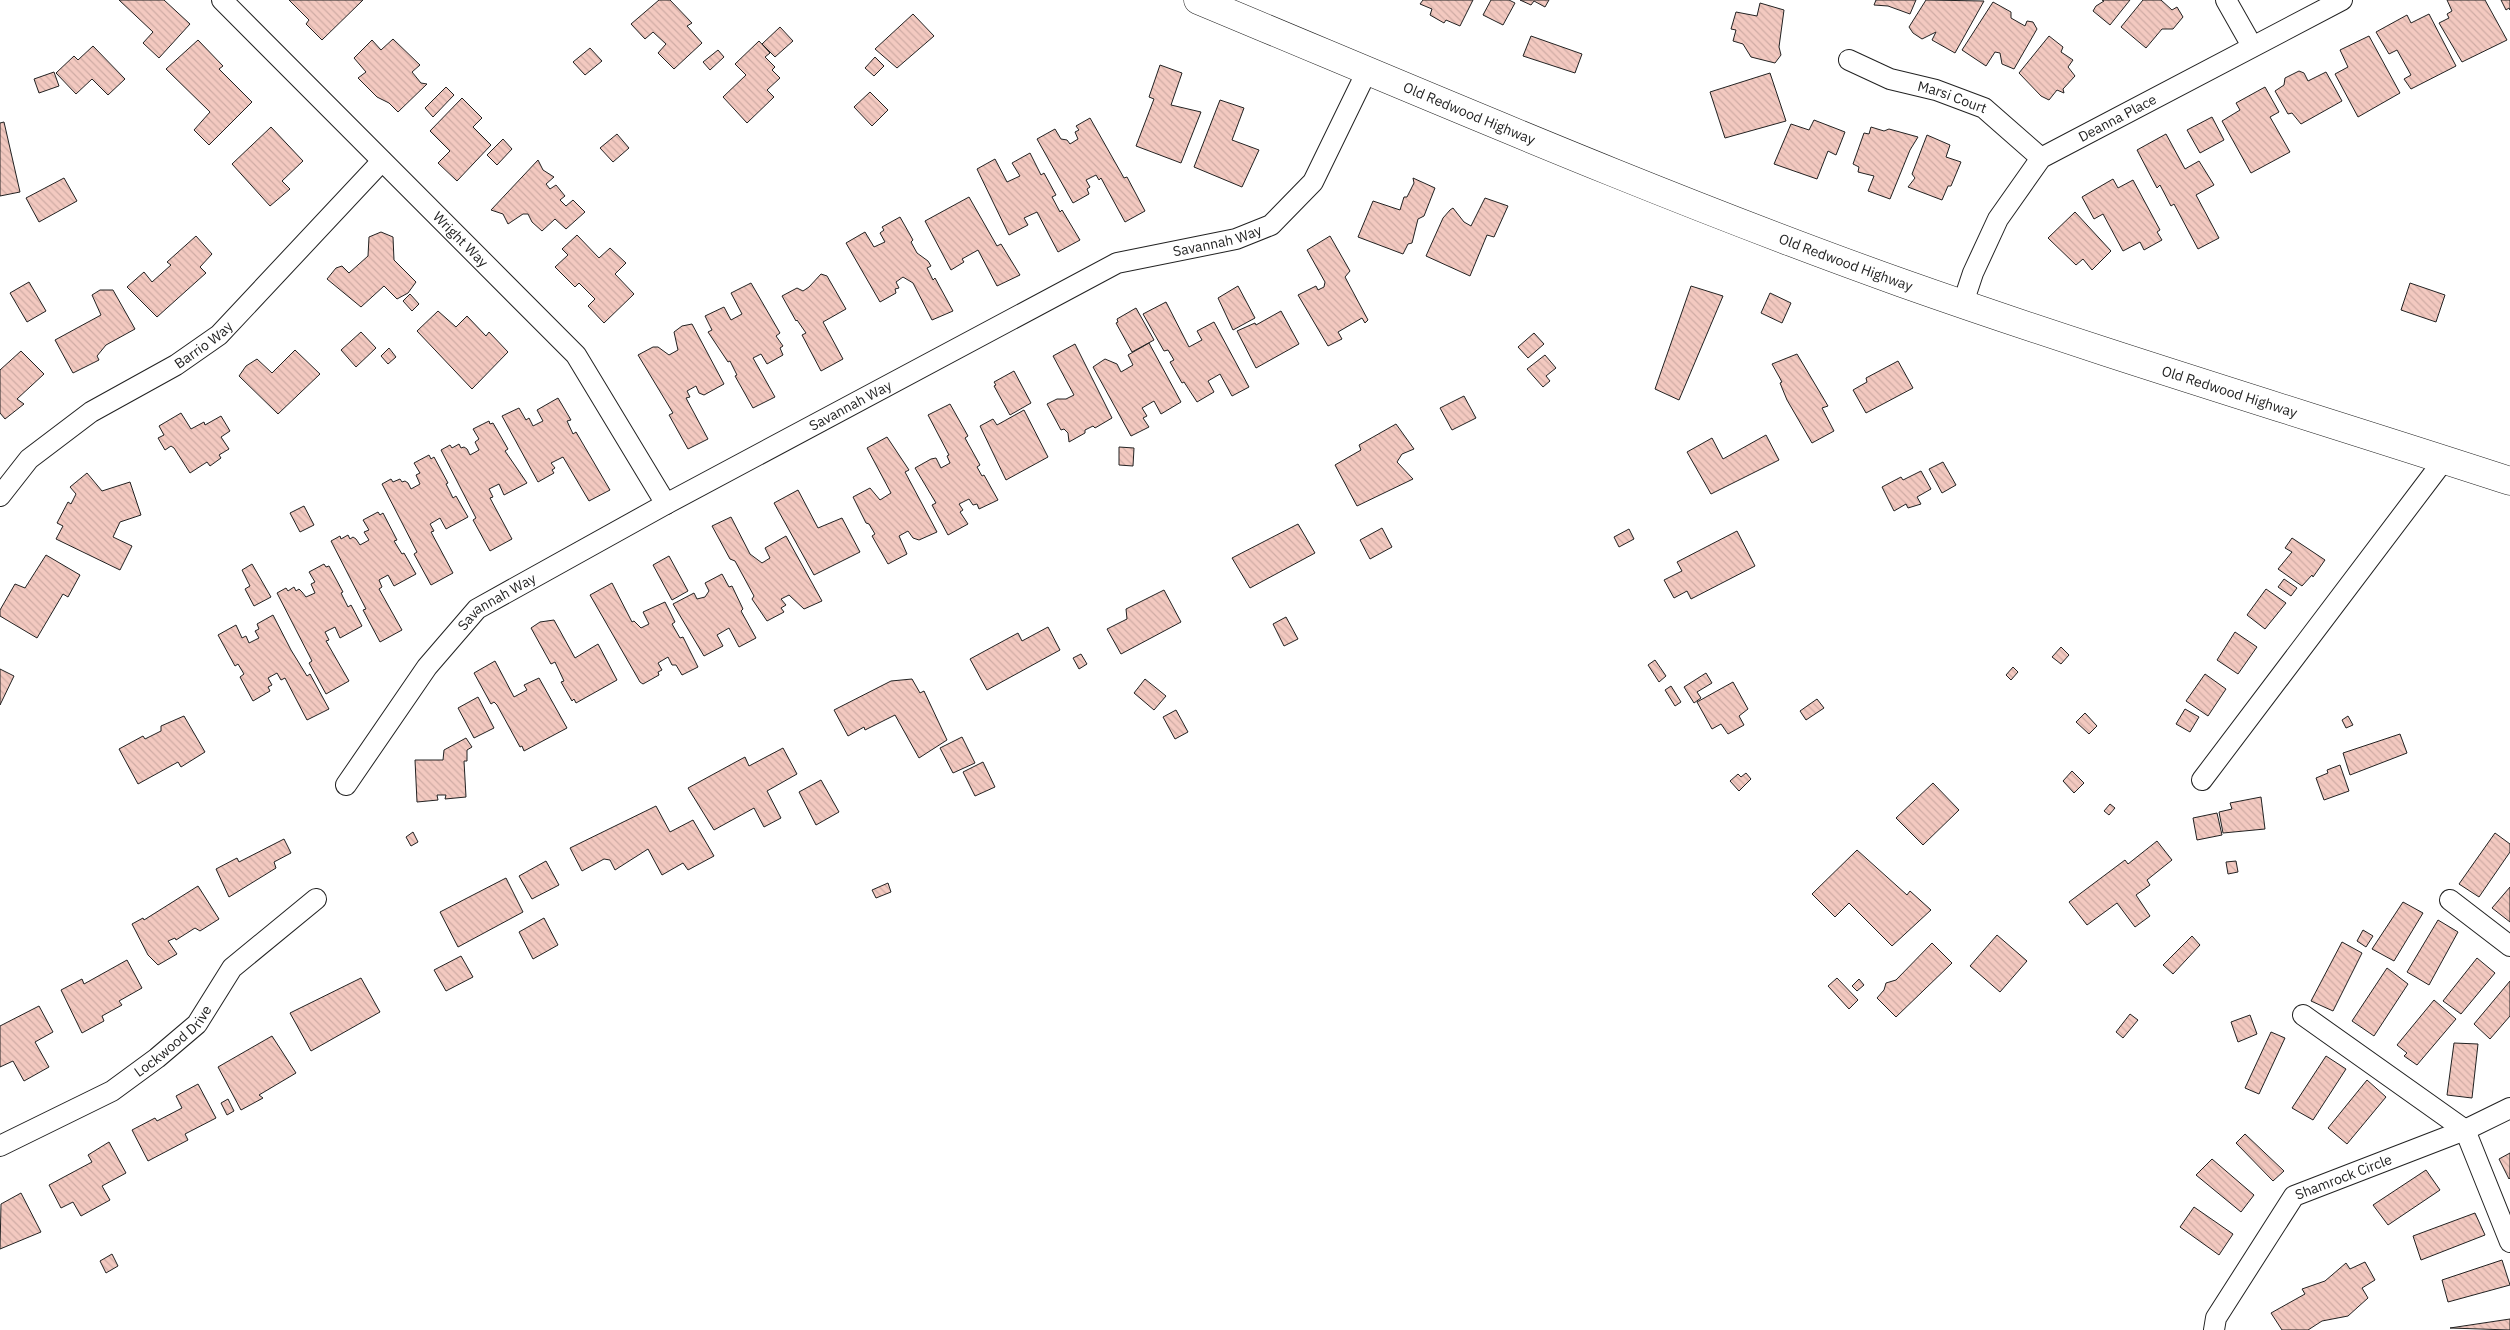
<svg xmlns="http://www.w3.org/2000/svg" width="2510" height="1330" font-family="'IBM Plex Sans',sans-serif">
  <defs>
    <pattern id="building-back-hatch" width="6" height="6" patternUnits="userSpaceOnUse" patternTransform="scale(1.25)"><rect width="6" height="6" fill="#f3c9c0"/><path d="M-1 5l2 2M0 0l6 6M5-1l2 2" fill="none" stroke="#d0aca5"/></pattern>
  </defs>
  <rect width="100%" height="100%" fill="#fff"/>
  <path fill="url(#building-back-hatch)" stroke="#222" d="M119 0H164L190 24 159 58 143 43 153 32Z
    M289 0H363L322 40 306 24 309 20Z
    M659 0H670L692 23 687 26 702 43 674 69 658 53 666 44 653 32 645 39 631 24Z
    M1423 0H1473L1460 26 1446 20 1444 23 1430 15 1432 9 1420 4Z
    M1491 0H1509L1515 3 1503 25 1483 15Z
    M1520 0H1549L1545 7 1534 1 1531 5Z
    M1876 0H1916L1910 14 1888 6 1874 5Z
    M1926 0 1984 1 1955 53 1932 40 1936 32 1922 39 1913 33 1909 27Z
    M2102 0H2130L2110 25 2093 11 2096 6 2104 1Z
    M2143 0H2161L2172 10 2177 7 2183 17 2173 29H2162L2146 48 2121 27Z
    M2447 0H2485L2507 40 2462 62 2439 23 2449 18 2447 14 2452 11Z
    M2501 0H2510V10L2509 8 2506 10Z
    M1993 2 2011 12V18L2025 26 2027 21 2033 22 2037 29 2014 69 2002 64 2000 53 1995 52 1986 66 1962 50Z
    M1760 3 1784 10 1779 47 1781 55 1775 63 1751 57 1743 44 1733 41 1736 30 1731 29 1736 12 1757 16Z
    M913 14 934 36 897 68 875 49Z
    M2429 14 2456 66 2411 89 2404 79 2411 75 2397 50 2389 54 2376 32 2407 15 2411 23Z
    M780 27 793 41 775 57 762 44Z
    M1531 36 1582 54 1575 73 1523 56Z
    M2049 36 2063 47 2061 52 2073 60 2068 67 2075 76 2063 89 2064 93 2057 90 2049 100 2041 96 2019 73Z
    M2369 36 2400 93 2358 117 2335 74 2348 67 2340 50Z
    M393 39 420 65 412 72 421 83 427 84 398 112 389 103 377 97 358 78 366 72 354 58 372 40 381 50Z
    M198 40 223 66 219 69 252 102 209 145 194 130 210 112 166 69Z
    M759 41 770 53 765 57 775 67 772 70 780 78 767 90 774 97 747 123 723 97 746 75 735 64Z
    M93 46 125 79 108 95 92 79 76 94 56 73 74 56 78 60Z
    M590 48 602 61 585 75 573 62Z
    M718 50 724 57 710 70 703 62Z
    M875 57 884 66 874 76 865 68Z
    M1160 65 1182 73 1171 105 1201 112 1181 163 1136 146 1154 99 1149 97Z
    M2299 71 2304 73 2308 81 2326 72 2342 101 2301 124 2292 113 2288 114 2275 91 2284 85 2285 78Z
    M54 72 59 86 39 93 34 79Z
    M1770 73 1786 121 1725 138 1710 92Z
    M446 87 454 95 433 117 425 108Z
    M2265 87 2279 112 2270 117 2290 152 2251 173 2222 121 2240 110 2236 103Z
    M870 92 888 110 872 126 854 107Z
    M462 98 482 118 473 127 491 145 457 181 438 163 450 151 430 131Z
    M1220 100 1244 108 1232 140 1259 150 1242 187 1194 167Z
    M2212 117 2224 140 2200 153 2187 130Z
    M1090 118 1124 178 1127 177 1145 211 1125 222 1101 178 1099 180 1096 175 1086 180 1090 187 1087 189 1089 194 1073 203 1037 139 1055 129 1061 139 1067 140 1070 144 1078 139 1075 132 1079 130 1076 126Z
    M1814 120 1845 132 1836 155 1828 151 1817 179 1774 164 1791 124 1809 130Z
    M4 122 20 192 0 196V123Z
    M271 127 303 161 282 181 290 189 270 206 232 164Z
    M1871 127 1884 131 1889 129 1918 137 1910 150 1890 199 1868 191 1874 176 1858 172 1859 167 1853 164 1864 133 1869 134Z
    M617 134 629 148 613 162 600 148Z
    M2166 134 2185 169 2199 161 2214 185 2196 195 2219 238 2198 249 2174 204 2171 206 2160 185 2157 188 2137 150Z
    M1927 135 1950 145 1946 157 1961 162 1951 186H1948L1942 200 1908 187 1915 178 1912 174Z
    M503 139 512 149 497 165 487 155Z
    M1030 153 1041 175 1044 173 1056 195 1052 197 1060 212 1062 210 1080 240 1058 252 1037 212 1024 218 1028 225 1009 235 977 169 995 159 1007 182 1020 176 1012 163Z
    M538 160 543 170 554 177 546 184 550 189 556 185 565 196 560 200 566 206 573 200 585 212 566 229 555 219 542 231 532 222 528 214H523L508 224 503 214 491 210Z
    M64 178 77 201 39 222 26 198Z
    M1413 178 1435 188 1424 216 1418 219 1412 243 1408 244 1403 254 1358 237 1373 201 1400 210 1404 197H1407L1414 183Z
    M2113 179 2118 188 2133 180 2160 230 2157 232 2162 240 2144 250 2140 242 2123 251 2103 214 2094 219 2082 197Z
    M969 197 997 246 1001 244 1020 275 997 286 978 250 962 259 964 262 951 270 925 221Z
    M1485 198 1508 206 1494 237 1487 235 1470 276 1426 256 1443 218 1450 210 1453 208 1464 222 1471 226Z
    M2075 212 2111 251 2092 270 2083 259 2076 265 2048 238Z
    M900 217 913 240 911 242 917 253 928 261 931 266 927 268 933 280 935 278 953 311 932 320 913 283 903 277 896 282 899 288 895 289 896 293 880 302 846 243 865 232 874 247 885 242 880 233 884 230 882 227Z
    M381 232 393 237 394 260 416 282 408 293 397 299 384 286 361 307 327 279 336 268 342 266 349 273 368 256 369 237Z
    M577 235 599 258 610 248 626 263 615 274 634 294 604 323 588 306 595 299 579 283 575 287 555 267 568 255 562 249Z
    M196 236 212 254 200 267 206 273 157 317 127 287 144 272 152 282 171 265 167 262Z
    M1330 236 1350 271 1345 277 1368 320 1365 323 1362 318 1338 332 1342 339 1328 346 1298 295 1316 286 1318 290 1324 287 1325 282 1307 250Z
    M821 274 827 276 846 309 823 322 843 359 821 371 802 335 806 333 797 320 796 321 782 296 797 288 803 291 809 287Z
    M29 282 46 311 27 322 10 293Z
    M751 283 780 333 776 336 783 346 780 348 783 355 767 364 761 354 753 358 775 397 753 408 735 376 737 375 730 361 728 362 708 332 712 330 705 316 724 307 731 320 742 314 731 293Z
    M2410 283 2445 295 2436 322 2401 310Z
    M1238 286 1255 318 1233 330 1218 298Z
    M1691 286 1723 296 1679 400 1655 389Z
    M100 290H113L135 329 106 345 97 356 99 360 73 373 55 340 101 315 92 295Z
    M1770 293 1791 303 1782 323 1761 313Z
    M410 294 419 304 412 311 403 301Z
    M1166 302 1189 347 1202 340 1197 331 1214 322 1249 387 1232 396 1220 374 1208 381 1214 392 1197 402 1184 382 1182 383 1170 362 1174 360 1168 350 1164 351 1143 314Z
    M1136 308 1154 340 1132 352 1116 323 1118 322 1117 319Z
    M438 311 456 327 467 316 486 336 489 332 508 352 472 389 417 331Z
    M1281 311 1299 344 1256 368 1237 331 1255 323 1256 325Z
    M692 324 724 384 704 395 699 393 696 386 687 391 690 397 686 398 708 439 688 449 669 415 673 413 638 355 653 347H658L669 355 678 350 674 332 682 326Z
    M361 332 376 348 356 367 341 350Z
    M1534 333 1544 344 1528 358 1518 347Z
    M1149 343 1181 402 1161 414 1154 401 1142 408 1147 416 1143 418 1149 427 1131 436 1093 367 1105 359 1117 364 1121 372 1133 365 1128 355Z
    M1075 344 1112 418 1095 428 1093 426 1085 430V433L1069 442 1068 433 1064 429 1061 430 1047 404 1057 399H1066L1074 395 1053 356Z
    M389 348 396 357 388 364 381 356Z
    M295 350 320 374 278 414 239 376 246 366 257 359 272 373Z
    M21 351 44 374 17 399 24 404 5 419 0 413V370Z
    M1797 354 1828 406 1822 408 1834 431 1812 443 1787 400 1780 383 1782 382 1772 364Z
    M1545 355 1556 368 1546 376 1550 381 1543 387 1527 369Z
    M1898 361 1913 388 1866 413 1853 390 1867 382 1866 378Z
    M1014 371 1031 403 1010 415 994 386 996 385 994 382Z
    M1464 396 1476 418 1452 430 1440 408Z
    M558 398 571 420 567 421 573 434 576 432 610 490 589 501 563 457 551 463 555 468 552 470 554 473 538 482 502 416 519 408 526 420 529 418 533 426 543 421 537 410Z
    M950 404 968 436 965 438 980 465 977 467 982 476 984 475 998 500 979 509 977 504 973 505 969 499 959 504 963 510 960 512 968 524 948 535 932 505 936 503 915 468 931 459 936 458 941 468 950 463 947 456 949 455 928 415Z
    M1024 410 1048 457 1006 480 980 426 993 419 997 425Z
    M181 413 191 429 204 422 205 425 221 416 230 431 221 437 229 449 219 455 221 458 210 466 207 462 190 473 174 448 171 446 165 450 158 438 164 435 159 426Z
    M489 421 490 424 493 423 508 449 505 451 527 483 504 495 499 484 489 489 493 497 490 498 512 539 490 551 473 520 476 518 441 450 450 445 452 448 459 444 461 448 464 447 467 449 470 455 479 450 475 442 479 439 473 429Z
    M1396 424 1414 449 1402 454 1397 462 1413 479 1357 506 1335 465 1361 450 1359 445Z
    M1766 435 1779 460 1711 494 1687 452 1712 438 1723 459Z
    M887 437 909 470 905 472 937 532 919 540 913 538 908 531 899 536 907 554 888 564 872 536 875 534 869 524 866 523 853 497 870 488 880 500 891 493 867 448Z
    M1119 447 1134 448 1133 466 1119 465Z
    M429 455 431 459 434 457 448 483 446 484 453 498 456 496 468 517 446 529 440 518 430 524 434 531 431 532 453 573 431 585 414 554 417 552 382 484 391 479 393 482 400 479 402 482 405 481 408 483 411 489 420 484 416 475 420 473 414 463Z
    M1943 462 1956 485 1942 493 1929 469Z
    M1921 471 1931 489 1917 497 1921 504 1908 508 1906 504 1894 511 1882 487 1901 477 1903 480Z
    M87 473 102 491 130 482 141 515 120 522 113 537 132 546 120 570 56 539 63 526 57 523 68 502 71 504 76 494 70 487Z
    M798 490 818 528 842 518 860 552 814 575 774 503Z
    M304 506 314 525 300 532 290 513Z
    M378 512 380 515 383 513 397 540 394 541 402 554 404 553 416 574 394 586 388 575 379 580 382 587 379 589 402 630 380 642 363 610 366 609 331 541 340 536 341 539 348 535 350 539 353 537 356 539 360 545 369 540 364 532 369 530 363 520Z
    M731 517 750 554 762 563 770 558 765 548 786 536 822 601 804 609 789 595 781 599 786 605 781 608 784 612 767 621 752 599 754 596 735 561 730 559 712 526Z
    M1298 524 1315 553 1250 588 1232 558Z
    M1382 528 1392 547 1370 559 1360 540Z
    M1629 529 1634 539 1619 547 1614 537Z
    M1737 531 1755 566 1691 599 1687 591 1674 598 1664 580 1682 571 1677 562Z
    M2292 538 2325 560 2313 577 2312 575 2302 586 2278 569 2292 552 2285 548Z
    M46 555 80 575 68 597 63 594 37 638 0 616V610L15 584 25 588Z
    M669 556 688 591 672 600 653 565Z
    M252 564 271 597 254 606 245 589 250 586 242 570Z
    M324 564 326 567 329 566 343 592 341 593 348 607 351 605 362 626 340 638 335 627 325 632 329 640 326 641 349 681 326 694 309 663 312 661 277 593 286 588 288 591 294 587 296 591 299 589 302 592 306 597 315 593 311 584 315 582 309 572Z
    M722 574 729 587 732 586 743 609 741 611 756 638 739 647 729 628 717 635 723 646 704 656 673 604 694 593 697 599 705 597 709 591 705 583Z
    M2284 579 2297 588 2291 596 2278 587Z
    M612 583 632 622 634 621 641 628 649 624 643 612 665 602 675 622 672 624 680 638 683 637 698 667 682 675 676 665H672L668 657 658 663 662 670 658 672 659 675 643 684 640 682 590 595Z
    M2266 589 2286 603 2265 629 2247 615Z
    M1164 590 1181 622 1121 654 1107 629 1127 619 1126 609Z
    M273 615 291 650 307 676 310 674 329 709 307 720 285 678 281 680 277 673 268 678 272 685 268 687 270 691 253 701 240 677 244 674 238 664 235 666 218 635 236 625 242 638 246 636 249 643 259 638 255 631 259 629 257 624Z
    M1286 617 1298 639 1284 646 1273 624Z
    M554 620 575 658 598 644 617 680 576 703 574 699 572 701 561 682 564 681 555 662 551 664 531 628 540 622Z
    M1048 627 1060 650 987 690 970 659 1018 633 1022 641Z
    M2235 632 2257 647 2238 674 2217 660Z
    M2061 647 2069 655 2061 664 2052 657Z
    M1081 654 1087 664 1079 669 1073 658Z
    M1655 660 1666 676 1659 682 1648 665Z
    M495 661 514 697 527 690 524 685 539 678 567 728 524 751 522 746 520 747 497 705 494 702 491 704 474 673Z
    M2013 667 2018 672 2011 680 2006 675Z
    M0 669 14 676 0 705Z
    M1706 673 1712 683 1697 692 1701 698 1694 703 1684 687Z
    M2205 674 2226 689 2208 716 2186 701Z
    M912 679 920 693 924 691 947 740 919 758 895 715 865 730 864 727 848 736 834 710 891 681Z
    M1145 679 1166 696 1154 710 1134 693Z
    M1733 682 1748 709 1739 716 1744 725 1728 734 1721 724 1712 729 1697 702Z
    M1671 686 1681 702 1675 706 1665 690Z
    M478 697 494 728 474 738 458 708Z
    M1817 699 1824 708 1806 720 1800 711Z
    M2185 709 2199 717 2190 732 2176 724Z
    M1176 710 1188 732 1175 739 1163 717Z
    M2085 713 2097 726 2089 734 2076 722Z
    M184 716 205 752 181 767 178 762 138 784 119 749 143 736 145 739 161 731V726Z
    M2348 716 2353 725 2346 728 2342 720Z
    M2400 734 2407 753 2350 775 2343 753Z
    M962 737 975 763 953 773 940 748Z
    M466 738 472 747 467 750V761H464L466 797 445 799 446 795H437L438 800 417 802 415 760H443L444 750Z
    M783 748 797 774 767 791 781 818 764 827 754 808 714 830 688 788 745 757 749 766Z
    M983 762 995 787 975 796 963 772Z
    M2340 765 2349 791 2324 800 2316 778 2328 773 2327 770Z
    M2072 771 2084 783 2074 793 2063 781Z
    M1746 773 1751 779 1739 791 1730 781 1738 774 1741 777Z
    M821 780 839 812 816 825 799 792Z
    M1933 783 1959 810 1923 845 1896 818Z
    M2261 797 2265 829 2223 833 2219 812 2232 809 2230 803Z
    M2110 804 2115 808 2109 815 2104 811Z
    M656 806 670 832 693 820 714 856 688 870 683 863 662 875 648 849 615 870 610 860 604 859 582 871 570 848Z
    M2217 813 2222 835 2197 840 2193 818Z
    M413 832 418 842 411 846 406 837Z
    M2495 833 2510 844V852L2479 897 2459 884Z
    M284 839 291 853 274 862 276 868 229 897 216 869 237 858 239 862Z
    M2157 841 2172 860 2147 880 2150 885 2136 895 2150 916 2135 927 2117 903 2087 925 2069 902 2125 860 2128 864Z
    M1857 850 1907 895 1910 891 1931 910 1892 946 1849 903 1835 917 1812 894Z
    M546 861 559 885 532 899 519 876Z
    M2236 861 2238 872 2228 874 2226 862Z
    M506 878 523 912 458 947 440 912Z
    M888 883 891 892 876 898 872 890Z
    M198 886 219 919 200 931 195 928 176 940 175 938 168 941 177 954 158 965 148 955 132 924 143 918 144 920Z
    M2510 887V922L2492 908Z
    M2403 902 2423 913 2394 961 2372 949Z
    M544 918 558 945 533 959 519 932Z
    M2438 920 2458 932 2429 985 2407 972Z
    M2363 930 2373 936 2366 947 2357 941Z
    M1997 935 2027 961 2000 992 1970 966Z
    M2192 936 2200 945 2173 974 2163 965Z
    M2342 942 2362 953 2333 1011 2311 1001Z
    M1932 943 1952 963 1896 1017 1877 998 1884 990 1886 983 1896 980Z
    M461 956 473 977 446 991 434 970Z
    M2477 958 2495 973 2461 1014 2443 1001Z
    M127 960 142 988 119 1001 122 1005 102 1016 104 1021 82 1033 61 990 82 979 84 984Z
    M2387 968 2408 984 2374 1036 2352 1021Z
    M361 978 380 1012 311 1051 290 1013Z
    M1837 978 1858 1000 1849 1009 1828 986Z
    M1859 979 1864 985 1857 991 1852 986Z
    M2510 981V1016L2490 1039 2474 1024Z
    M2434 1000 2456 1019 2417 1065 2404 1056 2407 1053 2397 1045Z
    M39 1006 53 1032 35 1042 49 1067 24 1081 13 1061 0 1067V1026Z
    M2130 1014 2138 1020 2123 1038 2116 1032Z
    M2250 1015 2257 1034 2238 1042 2231 1022Z
    M2271 1032 2285 1038 2259 1094 2245 1088Z
    M272 1036 296 1073 259 1095 263 1098 241 1110 218 1067Z
    M2454 1043 2478 1044 2472 1098 2447 1095Z
    M2326 1056 2346 1069 2313 1120 2292 1108Z
    M2367 1080 2386 1097 2347 1144 2328 1128Z
    M198 1084 216 1118 185 1134 188 1140 148 1161 132 1130 155 1118 157 1121 182 1108 176 1096Z
    M228 1099 234 1111 227 1115 221 1103Z
    M2245 1134 2284 1171 2273 1181 2236 1143Z
    M109 1142 126 1173 102 1186 110 1200 81 1216 73 1202 61 1208 49 1185 92 1162 88 1155Z
    M2510 1153V1178L2509 1179 2499 1159Z
    M2212 1159 2254 1195 2241 1212 2196 1175Z
    M2426 1170 2440 1190 2388 1225 2373 1205Z
    M21 1193 41 1232 0 1249 1 1204Z
    M2194 1207 2233 1234 2219 1255 2180 1227Z
    M2475 1213 2485 1235 2421 1260 2413 1236Z
    M112 1254 118 1266 106 1273 100 1261Z
    M2502 1260 2510 1285 2448 1302 2442 1280Z
    M2365 1262 2375 1280 2362 1288 2368 1298 2348 1316 2322 1321 2308 1330H2282L2271 1313 2305 1294 2302 1289 2325 1281 2346 1263 2350 1269Z
    M2510 1319V1330L2450 1328Z"/>
  <g fill="none" stroke-linecap="round" stroke-linejoin="round">
    <defs>
      <g id="minor">
        <path id="s1" d="M222 0 576 355 666 504"/>
        <path d="M2226 0 2252 46"/>
        <path id="s2" d="M1849 60 1890 79 1936 90 1984 108 2041 158"/>
        <path id="s3" d="M1963 303 1973 273 1998 219 2041 158 2342 0"/>
        <path id="s4" d="M0 496 29 459 91 412 176 365 219 335 382 161"/>
        <path d="M2202 780 2444 460"/>
        <path id="s5" d="M346 785 427 667 477 609 666 504 1117 263 1236 239 1271 225 1313 182 1367 71"/>
        <path d="M2450 900 2510 946"/>
        <path d="M2303 1015 2465 1130 2510 1242"/>
        <path id="s6" d="M0 1146 112 1091 157 1058 197 1024 232 968 316 899"/>
        <path id="s7" d="M2214 1330 2216 1318 2294 1196 2465 1130 2510 1108"/>
      </g>
      <g id="secondary">
        <path id="s8" d="M1198 0C1431 97 1664 198 1902 283 2103 354 2307 415 2510 481"/>
      </g>
    </defs>
    <use href="#minor" stroke="#222" stroke-width="22"/>
    <use href="#secondary" stroke="#222" stroke-width="29"/>
    <use href="#minor" stroke="#fff" stroke-width="20"/>
    <use href="#secondary" stroke="#fff" stroke-width="28"/>
  </g>
  <g text-anchor="middle" dominant-baseline="central" stroke-width="4" stroke-linejoin="round" paint-order="stroke">
    <g font-size="14" fill="#222" stroke="#fff">
      <text stroke="none"><textPath href="#s2" startOffset="110">Marsi Court</textPath></text>
      <text stroke="none"><textPath href="#s8" startOffset="294">Old Redwood Highway</textPath></text>
      <text stroke="none"><textPath href="#s3" startOffset="252">Deanna Place</textPath></text>
      <text stroke="none"><textPath href="#s1" startOffset="338">Wright Way</textPath></text>
      <text stroke="none"><textPath href="#s5" startOffset="1050">Savannah Way</textPath></text>
      <text stroke="none"><textPath href="#s8" startOffset="699">Old Redwood Highway</textPath></text>
      <text stroke="none"><textPath href="#s4" startOffset="256">Barrio Way</textPath></text>
      <text stroke="none"><textPath href="#s8" startOffset="1104">Old Redwood Highway</textPath></text>
      <text stroke="none"><textPath href="#s5" startOffset="645">Savannah Way</textPath></text>
      <text stroke="none"><textPath href="#s5" startOffset="240">Savannah Way</textPath></text>
      <text stroke="none"><textPath href="#s6" startOffset="204">Lockwood Drive</textPath></text>
      <text stroke="none"><textPath href="#s7" startOffset="210">Shamrock Circle</textPath></text>
    </g>
  </g>
</svg>
